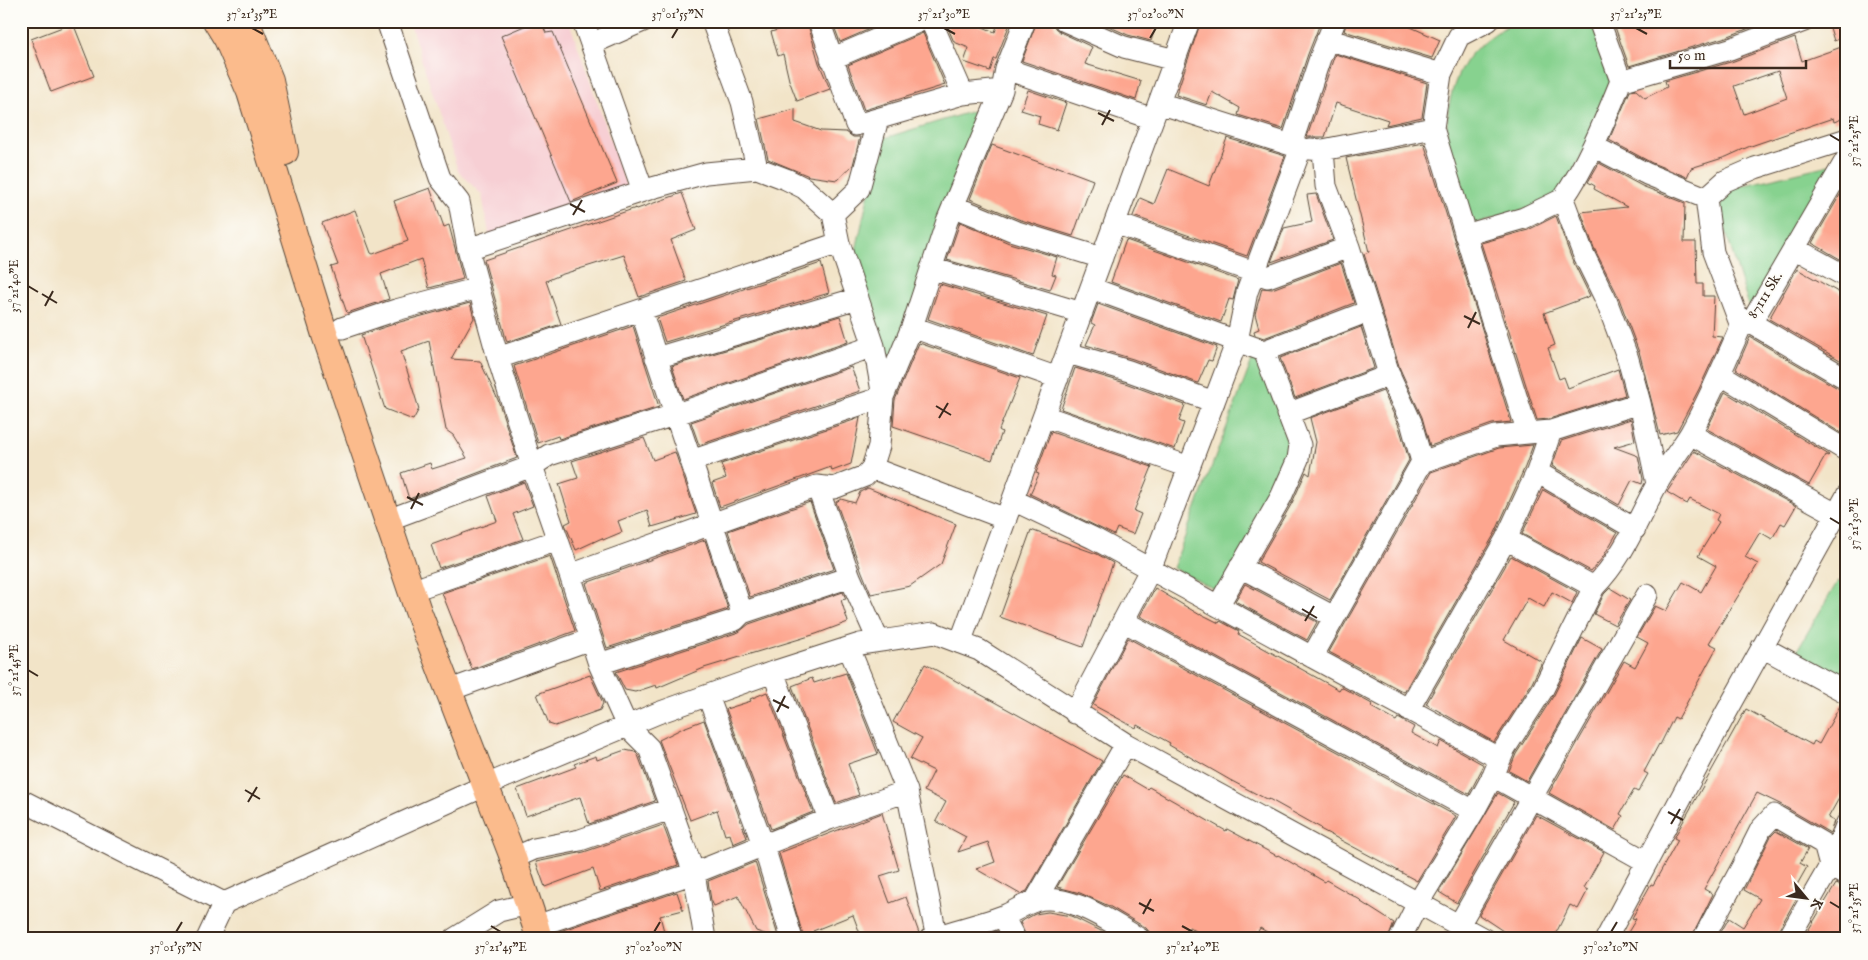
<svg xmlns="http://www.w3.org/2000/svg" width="1868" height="960" font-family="'IM FELL English',serif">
  <rect width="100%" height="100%" fill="#fdfcf7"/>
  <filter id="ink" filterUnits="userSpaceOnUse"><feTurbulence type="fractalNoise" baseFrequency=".02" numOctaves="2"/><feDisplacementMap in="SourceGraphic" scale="10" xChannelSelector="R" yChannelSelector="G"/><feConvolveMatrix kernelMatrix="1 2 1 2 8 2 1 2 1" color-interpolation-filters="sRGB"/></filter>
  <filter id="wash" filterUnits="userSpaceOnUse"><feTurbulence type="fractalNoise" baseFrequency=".0096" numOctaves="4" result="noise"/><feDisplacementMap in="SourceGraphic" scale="20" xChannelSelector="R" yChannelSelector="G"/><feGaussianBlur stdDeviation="1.12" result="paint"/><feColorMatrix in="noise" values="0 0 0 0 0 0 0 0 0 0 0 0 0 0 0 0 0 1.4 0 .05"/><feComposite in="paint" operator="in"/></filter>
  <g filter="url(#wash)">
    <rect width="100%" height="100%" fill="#f2e4c8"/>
    <path fill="#f7cfd4" d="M409 21H569L628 191 490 239 482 195 458 171Z"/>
    <path fill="#87d28f" stroke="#617e56" d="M1515 21H1595L1613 94 1566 186 1541 205 1474 224C1466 205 1452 174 1449 155 1444 124 1448 90 1465 62 1476 45 1498 31 1515 21Z
      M973 111 978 152 897 363 887 358 852 268 881 139Z
      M1833 164 1751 314 1720 212 1723 197 1732 188Z
      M1253 358 1263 360 1271 381 1292 460 1220 592 1173 568Z
      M1838 581 1847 586V683L1796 652Z"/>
    <g id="blocks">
      <path fill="#fda68f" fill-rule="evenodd" d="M536 21H541L546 33 553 32 617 183 571 202 501 36Z
        M795 21H807L819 63 830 89 797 101 789 80 783 54 778 56 771 32 795 25Z
        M832 21H888L840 42Z
        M945 21H968L995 32 999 21H1011L996 59H994L990 71 964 62 969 48 954 42Z
        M1037 21H1053L1055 28 1060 32 1092 47 1085 64 1141 81 1136 100 1022 61Z
        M1097 21H1158L1151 41 1128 35Z
        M1201 21H1321L1308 54 1283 129 1238 115 1240 108 1212 92 1207 105 1176 95Z
        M1347 21H1397L1440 40 1432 58 1344 31Z
        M1633 21H1768L1726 37 1629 66 1615 27Z
        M1828 21H1847V36L1834 41Z
        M73 23 94 76 51 92 31 39Z
        M923 33 945 85 864 110 848 65Z
        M1795 38 1802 61 1847 45V117L1834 122 1833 118 1748 147 1726 157 1691 168 1687 177 1652 163 1609 140 1630 91 1636 90 1645 98 1667 87 1665 81 1734 61ZM1778 71 1787 98 1744 114 1734 86Z
        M1335 54 1427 83 1422 117 1386 125 1388 120 1336 103 1325 137H1307Z
        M1028 90 1066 103 1057 130 1038 124 1040 116 1021 110Z
        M795 109V122L821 131 846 132 853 137H860L853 165 837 180 809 176 768 159 759 119Z
        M1227 138 1285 156 1247 256 1133 216 1140 198 1154 204 1168 169 1209 186Z
        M1424 143 1511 422 1492 424 1430 446 1422 417 1400 369 1364 254 1369 252 1346 158Z
        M992 145 1055 168 1056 166 1093 180 1073 236 1018 219 970 199Z
        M1599 163 1642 186 1685 203 1684 242H1696L1697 284H1703V296H1714L1712 336 1723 337 1699 389 1677 431 1660 435 1640 355 1618 296 1594 248 1581 212 1627 207 1594 189 1595 186 1588 182Z
        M1847 183V263L1812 243Z
        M430 188 444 227 449 225 463 279 429 288 421 259 381 274 389 299 347 313 331 267 338 265 322 223 355 210 371 253 373 254 408 241 394 201Z
        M682 193 696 230 671 240 686 281 639 297 624 255 560 275 546 281 561 324 507 342 484 260 636 208 637 209Z
        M1316 194 1333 240 1271 262 1284 228 1312 222 1307 195Z
        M1556 216 1571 257 1590 296 1544 313 1555 345 1548 348 1559 379 1564 377 1568 388 1618 369 1625 395 1549 419 1537 420 1481 243 1528 230Z
        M960 222 1009 243 1057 257 1052 274 1056 275 1050 290 947 260Z
        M1126 240 1238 280 1233 300 1229 299 1221 322 1111 282Z
        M821 263 829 293 665 342 657 318Z
        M1341 263 1354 303 1264 338 1255 335 1254 331 1259 329 1255 314 1262 288 1272 289Z
        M1797 269 1847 297V364L1769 319Z
        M940 284 1047 316 1033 356 928 319Z
        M470 303 474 318 451 359 480 361 498 400 517 458 409 499 401 473 430 463 432 469 467 458 453 435 446 430 429 341 401 351 419 409 413 420 385 409 361 335 400 322Z
        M1098 304 1217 347 1212 361 1208 360 1198 383 1133 359 1086 345 1095 325 1091 323Z
        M840 316 848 342 683 399 672 366Z
        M633 326 659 407 559 439 558 436 538 443 514 366Z
        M1361 327 1374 368 1295 398 1280 358Z
        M1750 337 1841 390 1847 391V422L1841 433 1736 369Z
        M919 343 1020 378 999 430 1002 432 992 460 893 426 895 400Z
        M851 367 860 391 699 445 691 422Z
        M1075 368 1125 383 1185 405 1179 421 1184 423 1175 449 1061 409Z
        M1383 391 1399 426 1409 460 1330 600 1258 562 1292 503 1306 472 1310 475 1316 442 1310 418Z
        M1725 392 1829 455 1828 456 1826 455 1809 485 1707 429Z
        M860 418 851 464 832 471 831 467 720 507 712 483 726 478 721 464Z
        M1631 419 1635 441 1614 447 1638 456 1643 479 1642 484 1632 480 1619 505 1552 466 1561 441Z
        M1051 432 1152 467 1134 511 1141 514 1133 534 1117 528 1114 535 1030 494 1039 474 1036 473Z
        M644 438 653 460 675 452 696 514 652 527 647 510 618 521 622 532 603 540 602 538 576 550 565 524 571 521 559 484 578 478 572 461Z
        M1533 445 1525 467 1495 533 1404 692 1329 652 1431 472 1499 448Z
        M1694 451 1796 506 1785 525 1781 523 1772 539 1760 532 1745 557 1758 564 1709 643 1717 647 1678 719 1674 717 1660 745 1659 744 1644 772 1648 774 1638 792 1634 790 1620 814 1623 816 1615 830 1549 793 1624 661 1635 667 1648 643 1637 637 1655 606 1666 611 1683 582 1701 592 1716 566 1698 556 1719 522 1716 520 1719 514 1690 499 1687 504 1667 492Z
        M524 482 533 506 513 514 523 539 439 568 431 545 497 521 488 496Z
        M868 488 956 524 941 564 910 586 871 594 862 572 836 502 841 499 855 503 860 492Z
        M1543 490 1617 533 1603 557 1591 571 1522 534Z
        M810 502 834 569 750 597 728 531Z
        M1031 530 1097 554 1113 563 1083 647 1000 617Z
        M705 540 728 609 607 648 586 583Z
        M550 556 575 631 472 669 442 593Z
        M1511 556 1577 592 1572 603 1552 592 1544 607 1528 598 1504 640 1542 662 1532 683 1494 742 1426 704Z
        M1245 584 1317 622 1307 640 1235 601Z
        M1155 588 1200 615 1201 614 1219 623 1220 621 1239 631 1238 634 1339 690 1341 687 1372 704 1371 707 1396 721 1398 718 1414 727 1411 733 1438 748 1441 741 1484 765 1469 794 1140 616Z
        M1610 588 1630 600 1615 625 1594 614 1604 594Z
        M843 592 846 599 841 600 848 622 816 634 704 668 657 688 656 685 635 692 625 690 616 672 739 632 749 624Z
        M1128 638 1456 816 1417 881 1320 829 1321 828 1269 799 1268 800 1230 780 1169 745 1170 743 1137 725 1136 728 1093 705Z
        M1582 638 1602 649 1527 781 1509 771 1516 754 1554 695Z
        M925 664 1102 761 1027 891 1020 894 976 869 995 862 988 842 958 852 966 837 936 821 946 802 924 791 934 771 910 759 922 738 893 722Z
        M846 673 878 754 848 764 859 795 836 803 792 686 812 678 814 683Z
        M590 675 603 703 600 710 555 726 549 724 537 694Z
        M767 692 813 812 771 829 726 709 751 701 750 699Z
        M1841 704 1847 705V784L1828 818 1834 821 1830 833 1780 804 1757 793 1704 889 1713 894 1691 939H1624L1636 919 1632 918 1651 884 1653 885 1678 840 1674 838 1746 709 1812 745 1814 741 1819 744Z
        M704 720 747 838 733 844 730 834 725 835 717 810 690 820 659 740 683 728Z
        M625 750 635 752 638 755 655 801 589 824 580 797 526 816 517 789 576 767 574 764 596 756 597 760Z
        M1123 775 1147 789 1149 787 1226 831 1227 829 1277 856 1278 855 1325 882 1326 880 1362 901 1361 902 1394 923 1388 939H1299L1287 931 1282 939H1279L1260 928 1254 939H1210L1189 927 1182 939H1155L1146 928 1109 906 1080 893 1057 887Z
        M1498 793 1514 802 1457 903 1439 892Z
        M882 813 899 870 880 876 890 903 906 897 919 933 905 939H862L853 915 813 931 817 939H804L779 853Z
        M1536 815 1604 852 1584 888 1588 890 1578 909 1570 905 1553 939H1515L1479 915Z
        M663 825 678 865 600 891 593 869 545 887 536 862 584 852Z
        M1776 831 1808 849 1800 863 1807 867 1794 890 1799 892V894L1777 933 1776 939H1717L1729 918 1743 927 1760 899 1744 890 1771 836Z
        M755 862 779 939 756 931 738 896 714 906 711 900 708 881Z
        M1836 884 1847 888V930L1842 939H1803Z
        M677 892 683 910 660 916 666 939H559L557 932Z
        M1048 912 1071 916 1111 936 1110 939H1027L1020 922 1035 914Z
        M997 931 1001 939H973L989 934Z"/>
    </g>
  </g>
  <g filter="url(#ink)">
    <use href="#blocks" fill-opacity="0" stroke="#564638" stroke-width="1"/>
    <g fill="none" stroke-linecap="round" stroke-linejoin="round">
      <defs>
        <path id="minor" d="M387 21 440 178 459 202 468 249 498 358 532 466 570 575 599 664 627 726 649 748 694 873 705 939
          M583 21 643 191
          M819 21 856 125 963 94 1002 90 1006 69 1153 119
          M931 21 963 94
          M1065 21 1124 47 1175 60
          M1599 21 1621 81
          M1327 39 1441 74
          M591 44 643 21
          M831 59 920 21
          M1006 69 1025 21
          M1002 90 947 221 912 327 1058 378
          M1159 103 1291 145
          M1593 146 1647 174 1706 198
          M1310 149 1323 150 1433 128
          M1323 150 1326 186 1349 247 1389 374 1411 422 1422 462
          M757 168 786 179 804 188 833 214 839 243
          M953 206 1014 231 1102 258
          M833 214 859 189 878 119
          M1115 223 1268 277 1349 247
          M1465 235 1524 218 1563 199
          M1794 248 1847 277
          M468 249 652 188 706 173 757 168 742 102 712 21
          M931 268 1082 313
          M1091 288 1264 351 1300 445 1298 459 1281 497 1218 606
          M641 310C673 411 709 511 742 613
          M1751 323 1847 379
          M1741 326 1713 252 1706 198 1725 181 1755 168 1847 139
          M342 328 396 310 479 288
          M1264 351 1369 311
          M1068 353 1129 371 1214 402
          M498 358 839 243 874 346 883 397 879 446 872 468 865 476 834 488 817 486 570 575
          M656 358 858 298
          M1720 374 1847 451
          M1287 414 1390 375
          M1044 416 1189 467
          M1551 431 1640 403
          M1690 434 1836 514
          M691 461 883 397 912 327
          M872 468 1006 519
          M1537 472 1635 529
          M1657 484 1640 403 1628 359 1606 300 1583 253 1563 199C1588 163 1604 122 1621 81L1730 49 1804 21
          M817 486 850 577 878 640
          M1013 500 1093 538 1500 759
          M401 515 532 466 549 455 674 415 874 346
          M1506 539 1594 587
          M1240 567 1334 617
          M425 586 558 540
          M1123 621 1474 811
          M960 643 1189 21
          M1762 647 1847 693
          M849 648 907 791 937 939
          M1312 657 1422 462 1496 436 1528 433
          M599 664 735 620 742 613 850 577
          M773 672 829 819
          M461 686 591 639
          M708 696 764 847 792 939
          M1408 710 1506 539 1537 472 1551 431 1528 433 1491 318 1433 128 1441 74 1459 36 1488 21
          M1075 713 1150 570 1237 341 1247 292 1301 148 1291 145 1320 58 1335 21
          M1493 776 1647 862
          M21 800 224 903
          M525 853 534 849 580 840 670 809
          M1035 901 1126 744
          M1003 916 1015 939
          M548 922 694 873 829 819 907 791
          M1459 925 1647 595
          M207 939 224 903 498 780 658 713 773 672 860 644 934 633 979 650 1126 744 1484 939
          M454 939 499 911 529 904
          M930 939C954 930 980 925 1003 916 1014 912 1024 904 1035 901 1068 891 1112 923 1140 939
          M1400 939 1418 903 1474 811 1493 776 1505 748 1543 689 1594 587C1623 558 1637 521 1656 486 1666 467 1679 452 1690 434 1709 400 1725 363 1741 326L1751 323 1847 158
          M1606 939 1726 713 1847 495
          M1703 939 1742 867 1761 829 1774 815 1824 844 1830 866 1847 876
          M1788 939 1830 866 1847 823"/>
        <path id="major" d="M216 21 227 39 250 92 325 335 418 611 511 852 535 924 539 939
          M246 21 270 80 285 152"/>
      </defs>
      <use href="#minor" stroke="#564638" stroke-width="23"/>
      <use href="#major" stroke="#564638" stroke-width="28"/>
      <use href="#minor" stroke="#fff" stroke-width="21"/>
      <use href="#major" stroke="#fbbb8c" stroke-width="26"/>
    </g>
  </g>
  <path fill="none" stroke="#3b2a1e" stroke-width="2" d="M252 28 263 34M944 28 955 34M1636 28 1647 34M672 38 678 28M1150 38 1156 28M1098 113 1114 121M1102 125 1110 110M1830 135 1840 141M570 204 585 212M573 215 582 200M28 286 38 292M42 294 57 303M45 306 53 291M1464 316 1480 324M1468 328 1476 312M936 406 951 415M939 418 948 403M407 497 423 505M411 509 419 493M1830 518 1840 524M1302 609 1317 618M1305 621 1314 606M28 670 38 676M773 700 789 708M777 712 785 696M245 790 260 799M248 802 257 787M1668 812 1683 820M1671 824 1680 809M1830 902 1840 908M1139 903 1154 911M1143 914 1151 899M491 926 501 932M1182 926 1193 932M176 932 182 922M654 932 660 922M1611 932 1617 922"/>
  <g text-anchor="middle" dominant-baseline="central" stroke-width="4" stroke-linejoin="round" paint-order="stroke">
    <g font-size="15" fill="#3b2a1e" stroke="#fdfcf7">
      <text transform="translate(1765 295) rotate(-58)">87111 Sk.</text>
    </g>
  </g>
  <rect width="1868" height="960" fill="none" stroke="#fdfcf7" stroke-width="55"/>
  <g transform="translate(1806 898) rotate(119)" stroke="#fdfcf7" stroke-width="4" paint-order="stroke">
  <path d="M0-4L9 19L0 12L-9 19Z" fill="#3b2a1e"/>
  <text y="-8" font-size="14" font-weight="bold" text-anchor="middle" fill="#3b2a1e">K</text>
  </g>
  <path d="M1670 60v8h136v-8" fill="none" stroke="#3b2a1e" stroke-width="2.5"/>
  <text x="1678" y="60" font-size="15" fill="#3b2a1e" stroke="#fdfcf7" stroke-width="4" paint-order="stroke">50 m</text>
  <rect x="28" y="28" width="1812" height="904" fill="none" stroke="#3b2a1e" stroke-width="2"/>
  <g font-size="12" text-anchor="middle" fill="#3b2a1e">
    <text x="252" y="18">37°21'35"E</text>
    <text x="678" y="18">37°01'55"N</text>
    <text x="944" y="18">37°21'30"E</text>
    <text x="1156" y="18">37°02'00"N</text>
    <text x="1636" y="18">37°21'25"E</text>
    <text transform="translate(1854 141) rotate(-90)" y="4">37°21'25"E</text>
    <text transform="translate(14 286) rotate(-90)" y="4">37°21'40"E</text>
    <text transform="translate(1854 524) rotate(-90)" y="4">37°21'30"E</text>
    <text transform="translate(14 670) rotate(-90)" y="4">37°21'45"E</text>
    <text transform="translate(1854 908) rotate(-90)" y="4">37°21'35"E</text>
    <text x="176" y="951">37°01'55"N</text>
    <text x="501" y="951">37°21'45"E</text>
    <text x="654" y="951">37°02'00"N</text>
    <text x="1193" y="951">37°21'40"E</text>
    <text x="1611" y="951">37°02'10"N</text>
  </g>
</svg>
